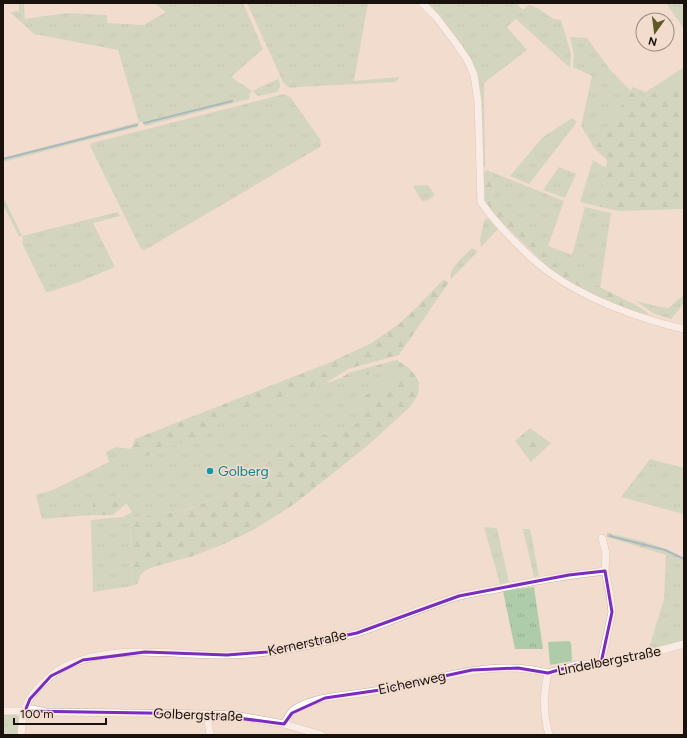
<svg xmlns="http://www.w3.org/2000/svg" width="687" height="738" font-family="Figtree,sans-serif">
  <defs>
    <pattern id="grass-tufts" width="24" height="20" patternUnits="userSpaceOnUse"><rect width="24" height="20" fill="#afccaa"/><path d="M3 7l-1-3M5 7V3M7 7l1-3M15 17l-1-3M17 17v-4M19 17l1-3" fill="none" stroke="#96ae91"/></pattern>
    <pattern id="forest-firs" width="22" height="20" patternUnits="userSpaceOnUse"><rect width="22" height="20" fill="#afccaa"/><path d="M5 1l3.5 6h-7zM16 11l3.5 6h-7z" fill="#96ae91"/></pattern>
  </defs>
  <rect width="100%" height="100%" fill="#f2dccd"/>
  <path fill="url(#grass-tufts)" d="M19 3H24L25 19 66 13 107 15V23L144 25 166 12 154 3H243L263 49 231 77 252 91 278 79C286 94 269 93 258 96L252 91 249 94 250 96 249 99 145 126 142 122H139L138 127 3 162V158L139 122 118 50 34 34 10 12 19 11Z
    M247 3H368L354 81 399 77 398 80 395 82 298 87C290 89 288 88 283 82Z
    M426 3H516L523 10 528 5C543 7 547 20 561 20L571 54 570 68 516 19 507 27 527 50 484 83 485 167 482 164C481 135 484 103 477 75Z
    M666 3H679L684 5V29Z
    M570 37 587 38 611 71 631 91 632 87 646 92 684 67V74L677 78 666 89 646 96 617 111 595 149 581 126 592 76 573 67 574 55Z
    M284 94 290 97 320 139 321 143 320 147 145 250 141 249 90 146 92 143Z
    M572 118 577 122 529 184 510 176 543 137Z
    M593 160 606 168 600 207 580 202Z
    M559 167 576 174 565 198 543 190Z
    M491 172 564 201 548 246 572 255 585 207 611 213 600 288 559 267 499 209 494 197Z
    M428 185 435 195C431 198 426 203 421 200L413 186Z
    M3 196 22 236 118 212 120 216 93 223 115 267 79 282 49 292H46L22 243 23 239 22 236H19L3 205Z
    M488 218 491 219 500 227 481 247 480 239 484 221Z
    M472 248 478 251 451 279C448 267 465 256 472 248Z
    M684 295V303L671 319 653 313 636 301 656 306 668 308Z
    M394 370 398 380 362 396 363 421 264 455 288 464 259 481 185 510 130 519 132 586 93 592 91 520 123 517 132 512 121 494 94 503 93 515 42 519 36 495 53 490 109 462 106 452 116 447 131 449 134 457 208 433 220 416 339 379Z
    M650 459 684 468V514L621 497Z
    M484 527 497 528 509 582 500 584Z
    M523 529H530L539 576 534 577Z
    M666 555 684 566V641L648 651 664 599Z
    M534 587 543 649H515L503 591Z
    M3 714 16 715 20 718 19 735H3Z"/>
  <path fill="url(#forest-firs)" d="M684 74V209L620 211 600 207 607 160 595 149 617 111 631 93 646 96 666 89 677 78Z
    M487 170 491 172 494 197 499 209 559 267 634 304 648 313 646 316 598 297 575 285 551 270 493 214 484 203 482 173Z
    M443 280 449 282 399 355 348 369 326 383 221 416 208 433 147 456 134 457 131 449 135 439 331 362 370 344 400 323 417 307Z
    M397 360 409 368 415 375 419 382 418 395 410 407 366 447 293 505 253 530 224 544 193 556 153 567 144 571 140 576 138 583 132 586 130 519 186 510 259 481 288 464H265L264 455 363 421 362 396 398 380 394 371 339 379 351 372Z
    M530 428 551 443 531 462 515 441Z
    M121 494 127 503 113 515H93V503Z
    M607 533C635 539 659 544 684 558V566L666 555 607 537Z"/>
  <path fill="#afccaa" d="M569 641 571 643 572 661 550 665 548 642Z"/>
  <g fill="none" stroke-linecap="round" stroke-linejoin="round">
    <path stroke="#548eac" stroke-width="2" d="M144 123 232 101
      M3 159 137 125
      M610 536 665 550 684 559"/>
    <defs>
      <path id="street" d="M422 3 436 17 458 46 468 61 474 75 478 102 481 202C497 225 527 256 549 272 585 299 640 319 684 329
        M602 538 606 553 605 571
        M548 673 576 665 620 661 684 644
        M548 673C543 694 543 714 549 735
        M3 711H25L32 709 46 712 207 714 234 715 284 724 322 735
        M207 714 210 735
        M284 724C287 719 290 712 295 709 319 694 353 696 380 690 436 680 492 658 548 673
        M21 735C22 726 22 715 26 706 31 692 52 673 66 666 117 642 174 656 228 655 271 654 315 646 357 633 391 622 425 606 460 596 472 593 485 591 497 589 533 581 569 575 605 571L610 595 612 612 601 663"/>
    </defs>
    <use href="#street" stroke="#c4afa1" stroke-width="8"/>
    <use href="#street" stroke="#fff" stroke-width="7"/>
  </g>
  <path d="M0 0H687V738H0ZM605 571 612 612 601 663 576 665 548 673 518 668 472 670 380 690 325 698 292 713 284 724 207 714 25 711 30 699 51 676 83 660 145 652 227 655 267 652 357 633 459 596 569 575Z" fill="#f2dccd" fill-opacity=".55" fill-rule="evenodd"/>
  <path fill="none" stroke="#7b2cbf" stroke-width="3" stroke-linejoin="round" d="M605 571 612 612 601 663 576 665 548 673 518 668 472 670 380 690 325 698 292 713 284 724 207 714 25 711 30 699 51 676 83 660 145 652 227 655 267 652 357 633 459 596 569 575Z"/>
  <circle fill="#0f9aa8" stroke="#f2dccd" stroke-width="1.5" cx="210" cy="471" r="4"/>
  <g text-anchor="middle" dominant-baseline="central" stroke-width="3" stroke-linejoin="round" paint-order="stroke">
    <g font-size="14" fill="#0d838f" stroke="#f2dccd" text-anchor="start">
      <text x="218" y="471">Golberg</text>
    </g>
    <g font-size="14" fill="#19120c" stroke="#f2dccd">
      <text transform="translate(307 643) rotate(-12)">Kernerstraße</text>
      <text transform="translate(609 661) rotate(-11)">Lindelbergstraße</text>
      <text transform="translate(412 683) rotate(-12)">Eichenweg</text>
      <text transform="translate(198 715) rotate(2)">Golbergstraße</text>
    </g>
  </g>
  <rect width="687" height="738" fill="none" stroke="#19120c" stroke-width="8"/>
  <g transform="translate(655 32) rotate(194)"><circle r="19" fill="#f2dccd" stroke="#9b8b80"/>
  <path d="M0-3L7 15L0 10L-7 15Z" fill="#5f5925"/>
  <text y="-6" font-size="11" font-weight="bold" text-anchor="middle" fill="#19120c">N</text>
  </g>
  <path d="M14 718v6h92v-6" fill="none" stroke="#19120c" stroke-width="2"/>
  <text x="20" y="718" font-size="12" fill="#19120c" stroke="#f2dccd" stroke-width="3" paint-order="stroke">100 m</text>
</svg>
